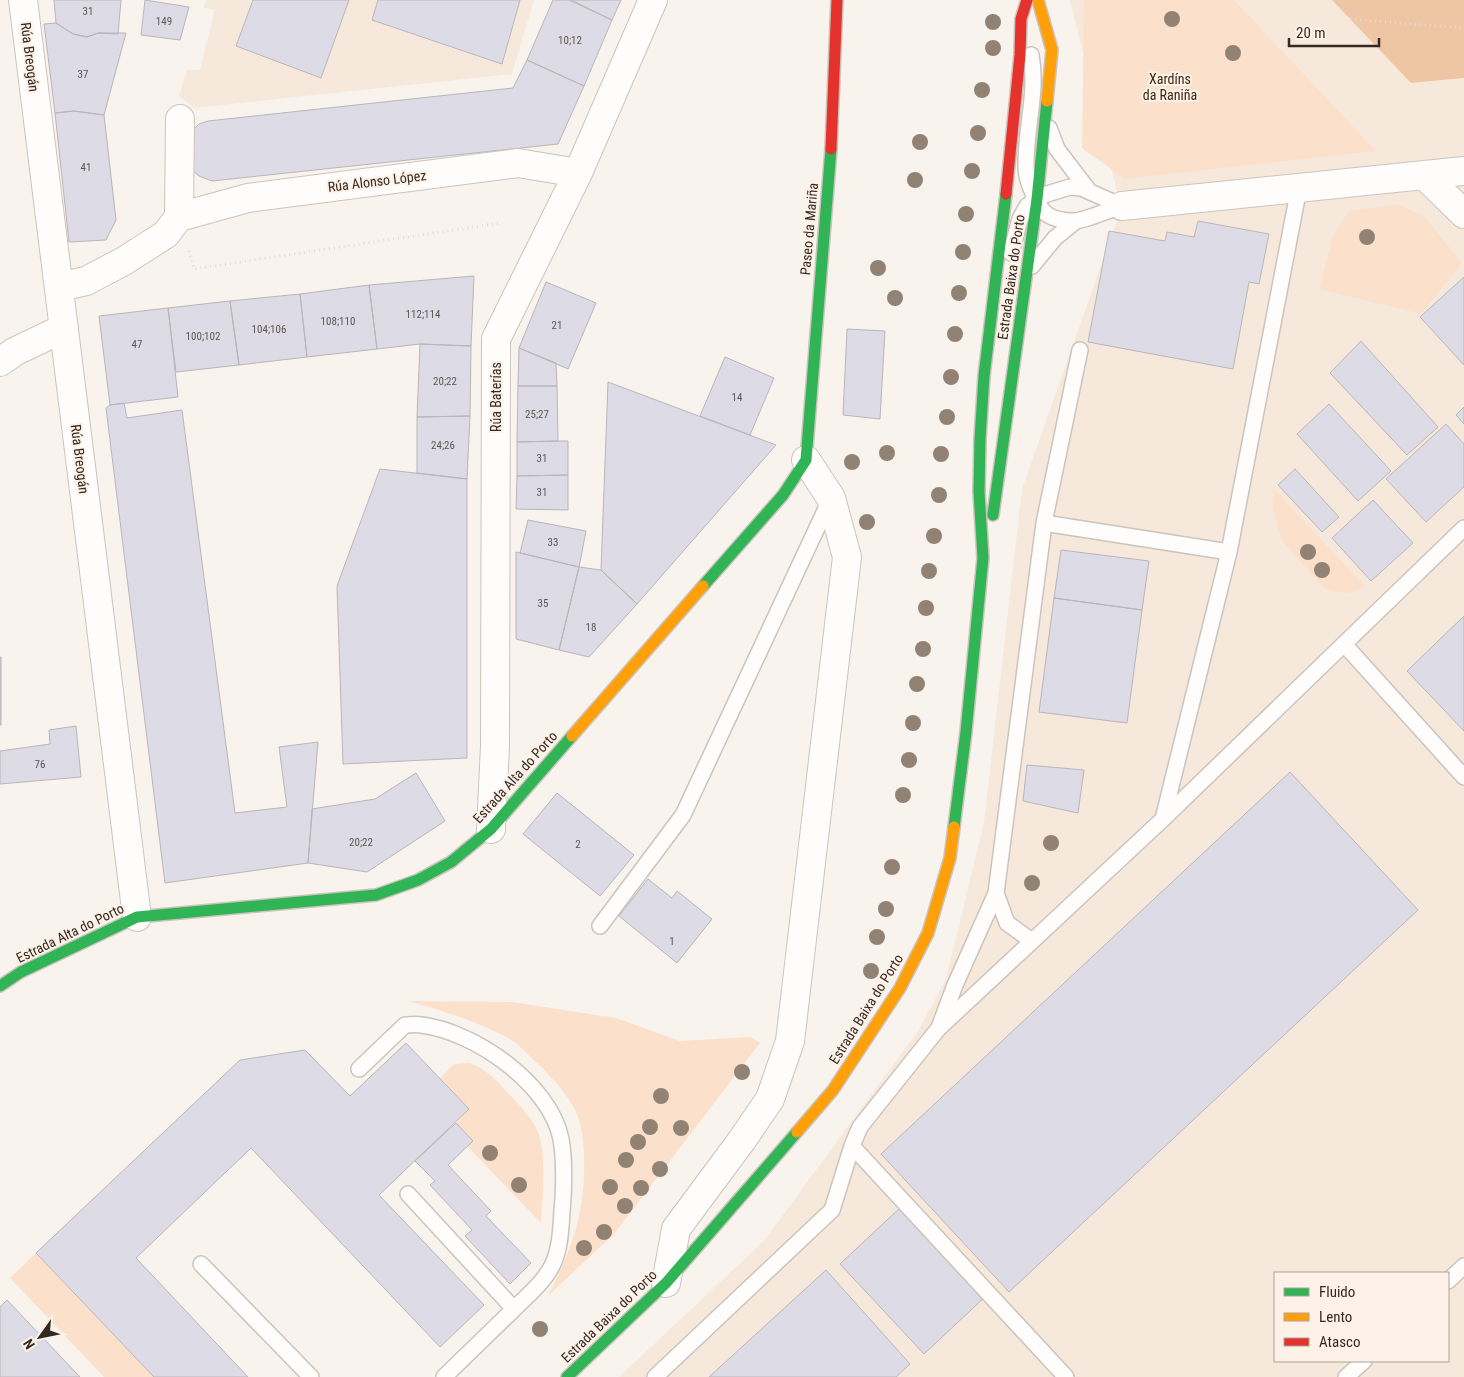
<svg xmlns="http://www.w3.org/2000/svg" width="1464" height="1377" font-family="'Roboto Condensed',sans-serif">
  <rect width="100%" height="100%" fill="#f9f3ed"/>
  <path fill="#f7e8dc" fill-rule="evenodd" d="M206 0H534L512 74 194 108 179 96 187 70H200L215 10 204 8Z
    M1070 0H1332L1411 83 1464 78V1377H619L764 1241 918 1031 946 979 984 822 1022 489 1122 206 1114 180ZM1275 1273H1448V1361H1275Z"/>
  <path fill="#fbe1cb" d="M1084 0H1234L1376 151 1125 179 1082 148Z
    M1398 204 1424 216 1462 263 1421 314 1319 289 1333 235 1349 211Z
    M1274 489 1365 586 1351 593 1336 592 1323 587 1283 542 1277 527 1273 504Z
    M408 1001 512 1002 616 1018 680 1041 751 1037 760 1043 614 1234 548 1296C573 1247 586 1210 584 1154 583 1140 582 1123 575 1110 567 1094 550 1075 537 1063 528 1055 519 1044 508 1038 477 1021 443 1011 408 1001Z
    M470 1063C484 1068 496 1079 506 1091 516 1101 526 1112 534 1124 549 1150 542 1194 541 1223L468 1147 473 1141 456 1123 469 1109 440 1078 454 1064Z
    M36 1253 154 1377H104L10 1278Z"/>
  <path fill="#eec6a4" d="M1332 0H1464V78L1411 83Z"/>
  <path fill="#dddbe5" stroke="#b9b6b9" d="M54 0H121L118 34 98 33 87 37 73 34 56 23Z
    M145 0 189 7 180 40 141 35Z
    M253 0H349L321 78 236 46Z
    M378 0H520L502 64 372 20Z
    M553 0H569L612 20 584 86 527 60Z
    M571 0H621L612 20Z
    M56 23 73 34 87 37 98 33H126L104 115 74 111 55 113 44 24Z
    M527 60 584 86 558 144 212 181 199 176 191 169 192 131 199 124 208 121 513 88Z
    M74 111 104 115 116 220 106 240 69 242 55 113Z
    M1198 221 1269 234 1259 284 1249 282 1233 369 1088 342 1109 231 1165 241 1167 232 1194 237Z
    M474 276 471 346 420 344 377 349 369 285Z
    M1464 277V365L1420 317Z
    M546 282 596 303 568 369 519 348Z
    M369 285 377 349 307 357 300 294Z
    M300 294 307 357 239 365 230 301Z
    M230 301 239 365 176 372 168 308Z
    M168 308 178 397 110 405 99 316Z
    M847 329 885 331 880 419 843 415Z
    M1361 341 1438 427 1407 455 1330 373Z
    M420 344 471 346 470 416 417 417Z
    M519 348 556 363 557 386H518Z
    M725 357 774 378 750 435 700 416Z
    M608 382 776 445 637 604 601 570Z
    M518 386H557L558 441 517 442Z
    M124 403 127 418 182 410 235 813 287 807 279 747 318 742 308 863 165 883 106 408 110 405Z
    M1329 404 1391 471 1358 501 1297 434Z
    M1464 407V424L1456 415Z
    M470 416 467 479 417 473V417Z
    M1446 424 1464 444V487L1426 522 1386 479Z
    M558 441H568V475L517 476V442Z
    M380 469 467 479V758L343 764 337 586Z
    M1295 469 1339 517 1322 532 1278 485Z
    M568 475V510L516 509 517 476Z
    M1373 500 1413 543 1371 581 1332 538Z
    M528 520 586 531 579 567 520 553Z
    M1061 550 1149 561 1142 610 1054 598Z
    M516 552 579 567 559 650 516 639Z
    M579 567 601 570 637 604 589 657 559 650Z
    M1054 598 1142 610 1127 723 1039 712Z
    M1464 616V731L1407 671Z
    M0 657H1V725H0Z
    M76 726 81 777 0 784V751L50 744 49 730Z
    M1027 765 1084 770 1078 813 1023 801Z
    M1290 772 1418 910 1009 1292 881 1154Z
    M416 773 445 821 367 872 308 863 312 809 375 799Z
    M557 793 634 855 600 896 523 834Z
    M648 879 672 898 677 891 712 919 677 963 619 916Z
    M406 1043 469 1109 379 1195 484 1305 440 1347 251 1148 136 1258 248 1377H154L36 1253 240 1060 305 1050 350 1096Z
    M456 1123 473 1141 448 1165 491 1211 486 1216 531 1263 510 1284 465 1236 472 1230 430 1185 435 1181 415 1161Z
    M902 1206 986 1296 924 1354 840 1264Z
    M826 1270 910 1364 896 1377H709Z
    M7 1300 80 1377H0V1307Z"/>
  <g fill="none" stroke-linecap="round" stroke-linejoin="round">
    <defs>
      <path id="lane" d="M1031 55C1038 92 1025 130 1026 167 1026 180 1037 208 1048 215 1056 220 1065 221 1074 221 1085 221 1110 209 1122 206
        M1049 128 1057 149 1089 191
        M1011 253 1020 219 1027 206 1037 199 1047 194 1070 187 1081 188 1122 206
        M1032 266 1055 238 1076 221
        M1044 523 1229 552
        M1344 644 1464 777
        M1163 819 1229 552 1299 188
        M996 893 1007 923 1032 941
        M600 926 683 815 830 500
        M940 1025 955 985 996 893 1044 523 1080 350
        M359 1069 405 1025C410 1025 416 1024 421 1025 474 1031 550 1084 561 1139 565 1162 564 1188 562 1211 561 1229 560 1250 552 1266 543 1283 527 1296 514 1309L408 1194
        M852 1146 1066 1377
        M201 1264 311 1377
        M1448 1281 1464 1266
        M444 1377 514 1309
        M655 1377 832 1210 852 1146 860 1127 938 1029 1163 819 1464 528
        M1346 1377 1364 1361"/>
      <path id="street" d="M23 0 137 917
        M1425 176 1464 214
        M1122 206 1464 171
        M179 217 248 198 518 163 578 173
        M59 287 86 281 124 261 166 234 179 217 180 119
        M0 362 14 352 64 328
        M491 829 495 746 496 339 578 173 653 0
        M666 1283 676 1229 742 1140 770 1099 790 1041 847 557 831 498 806 460"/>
      <path id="fast" d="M993 515 1037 199 1047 101
        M703 586 783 495 806 460 831 149
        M954 827 966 732 983 558 979 492 980 439 984 376 1006 194
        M0 986 21 972 137 917 376 895 418 880 451 862 491 829 572 736
        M567 1377 666 1283 797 1132"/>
      <path id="slow" d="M1038 0 1052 50 1047 101
        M572 736 703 586
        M797 1132 833 1090 900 988 928 933 950 858 954 827"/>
      <path id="jam" d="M831 149 837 0
        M1006 194 1020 55 1021 19 1027 0"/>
    </defs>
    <use href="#lane" stroke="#cbc4bd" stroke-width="18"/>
    <use href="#street" stroke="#cbc4bd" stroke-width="30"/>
    <use href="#fast" stroke="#cbc4bd" stroke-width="14"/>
    <use href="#slow" stroke="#cbc4bd" stroke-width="14"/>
    <use href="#jam" stroke="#cbc4bd" stroke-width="14"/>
    <path stroke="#dfdddb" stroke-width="3" stroke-dasharray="1 4" stroke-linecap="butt" d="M1350 19 1464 28
      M189 251 194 269 500 223"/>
    <use href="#lane" stroke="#fefdfc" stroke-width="15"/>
    <use href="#street" stroke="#fefdfc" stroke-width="28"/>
    <use href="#fast" stroke="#30b455" stroke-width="11"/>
    <use href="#slow" stroke="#ff9f0a" stroke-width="11"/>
    <use href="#jam" stroke="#e5322d" stroke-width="11"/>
  </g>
  <g fill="#918274">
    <circle cx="1172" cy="19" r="8"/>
    <circle cx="993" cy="22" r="8"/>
    <circle cx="993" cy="48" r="8"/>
    <circle cx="1233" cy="53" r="8"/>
    <circle cx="982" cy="90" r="8"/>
    <circle cx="978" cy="133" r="8"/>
    <circle cx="920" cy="142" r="8"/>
    <circle cx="972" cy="171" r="8"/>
    <circle cx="915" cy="180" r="8"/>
    <circle cx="966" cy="214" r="8"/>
    <circle cx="1367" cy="237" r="8"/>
    <circle cx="963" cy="252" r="8"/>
    <circle cx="878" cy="268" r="8"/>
    <circle cx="959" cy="293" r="8"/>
    <circle cx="895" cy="298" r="8"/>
    <circle cx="955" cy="334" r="8"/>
    <circle cx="951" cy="377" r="8"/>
    <circle cx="947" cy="417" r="8"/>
    <circle cx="887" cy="453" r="8"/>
    <circle cx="941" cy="454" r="8"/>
    <circle cx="852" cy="462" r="8"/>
    <circle cx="939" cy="495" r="8"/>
    <circle cx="867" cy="522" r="8"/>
    <circle cx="934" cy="536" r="8"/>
    <circle cx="1308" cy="552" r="8"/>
    <circle cx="1322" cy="570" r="8"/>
    <circle cx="929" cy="571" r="8"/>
    <circle cx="926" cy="608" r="8"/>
    <circle cx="923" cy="649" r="8"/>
    <circle cx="917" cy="684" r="8"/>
    <circle cx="913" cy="723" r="8"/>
    <circle cx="909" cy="760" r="8"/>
    <circle cx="903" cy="795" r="8"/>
    <circle cx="1051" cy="843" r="8"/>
    <circle cx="892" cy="867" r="8"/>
    <circle cx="1032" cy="883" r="8"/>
    <circle cx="886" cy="909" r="8"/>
    <circle cx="877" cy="937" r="8"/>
    <circle cx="871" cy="971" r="8"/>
    <circle cx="742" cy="1072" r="8"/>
    <circle cx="661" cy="1096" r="8"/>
    <circle cx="650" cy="1127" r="8"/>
    <circle cx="681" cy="1128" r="8"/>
    <circle cx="638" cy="1142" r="8"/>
    <circle cx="490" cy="1153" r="8"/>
    <circle cx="626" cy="1160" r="8"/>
    <circle cx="660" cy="1169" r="8"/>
    <circle cx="519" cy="1185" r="8"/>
    <circle cx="610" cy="1187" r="8"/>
    <circle cx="641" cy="1188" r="8"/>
    <circle cx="625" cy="1206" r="8"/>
    <circle cx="604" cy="1232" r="8"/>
    <circle cx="584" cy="1248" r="8"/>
    <circle cx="540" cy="1329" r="8"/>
  </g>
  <g text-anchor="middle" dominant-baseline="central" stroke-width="4" stroke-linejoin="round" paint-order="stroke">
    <g font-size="11" fill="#5e5651">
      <text x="88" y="11">31</text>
      <text x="164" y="21">149</text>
      <text x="570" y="40">10;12</text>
      <text x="83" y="74">37</text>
      <text x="86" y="167">41</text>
      <text x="423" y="314">112;114</text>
      <text x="338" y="321">108;110</text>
      <text x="557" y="325">21</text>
      <text x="269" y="329">104;106</text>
      <text x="203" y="336">100;102</text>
      <text x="137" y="344">47</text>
      <text x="445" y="381">20;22</text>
      <text x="737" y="397">14</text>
      <text x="537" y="414">25;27</text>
      <text x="443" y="445">24;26</text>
      <text x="542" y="458">31</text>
      <text x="542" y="492">31</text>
      <text x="553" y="542">33</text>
      <text x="543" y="603">35</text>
      <text x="591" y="627">18</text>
      <text x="40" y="764">76</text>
      <text x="361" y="842">20;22</text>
      <text x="578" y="844">2</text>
      <text x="672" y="941">1</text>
    </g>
    <g font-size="14" fill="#342920" stroke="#fef2e8">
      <text transform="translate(30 57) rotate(83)">Rúa Breogán</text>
      <text transform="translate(377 181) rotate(-7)">Rúa Alonso López</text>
      <text transform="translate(809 229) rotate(-85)">Paseo da Mariña</text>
      <text transform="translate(1011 277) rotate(-82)">Estrada Baixa do Porto</text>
      <text transform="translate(496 397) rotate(-90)">Rúa Baterías</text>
      <text transform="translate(80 459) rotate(83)">Rúa Breogán</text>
      <text transform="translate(515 777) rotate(-48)">Estrada Alta do Porto</text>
      <text transform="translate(70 933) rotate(-26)">Estrada Alta do Porto</text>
      <text transform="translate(866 1009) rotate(-58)">Estrada Baixa do Porto</text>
      <text transform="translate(609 1316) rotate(-44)">Estrada Baixa do Porto</text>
    </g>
    <g font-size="14" fill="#3c2611" stroke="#fef2e8">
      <text x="1170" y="79">Xardíns<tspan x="1170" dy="16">da Raniña</tspan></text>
    </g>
  </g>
  <rect x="1274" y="1272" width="175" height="90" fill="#fef2e8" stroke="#ada298"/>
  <rect x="1284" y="1288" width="25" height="8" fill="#30b455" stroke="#ada298"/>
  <text x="1319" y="1297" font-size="15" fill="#342920">Fluido</text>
  <rect x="1284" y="1313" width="25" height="8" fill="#ff9f0a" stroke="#ada298"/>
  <text x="1319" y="1322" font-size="15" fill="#342920">Lento</text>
  <rect x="1284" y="1338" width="25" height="8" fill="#e5322d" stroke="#ada298"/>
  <text x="1319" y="1347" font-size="15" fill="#342920">Atasco</text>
  <g transform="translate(40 1337) rotate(237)" stroke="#fef2e8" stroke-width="4" paint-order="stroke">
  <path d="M0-4L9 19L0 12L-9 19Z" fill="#342920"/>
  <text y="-8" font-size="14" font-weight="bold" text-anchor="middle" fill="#342920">N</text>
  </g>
  <path d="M1289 38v8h90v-8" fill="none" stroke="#342920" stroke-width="2.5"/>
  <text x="1296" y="38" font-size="15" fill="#342920" stroke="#fef2e8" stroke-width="4" paint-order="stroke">20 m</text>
</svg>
